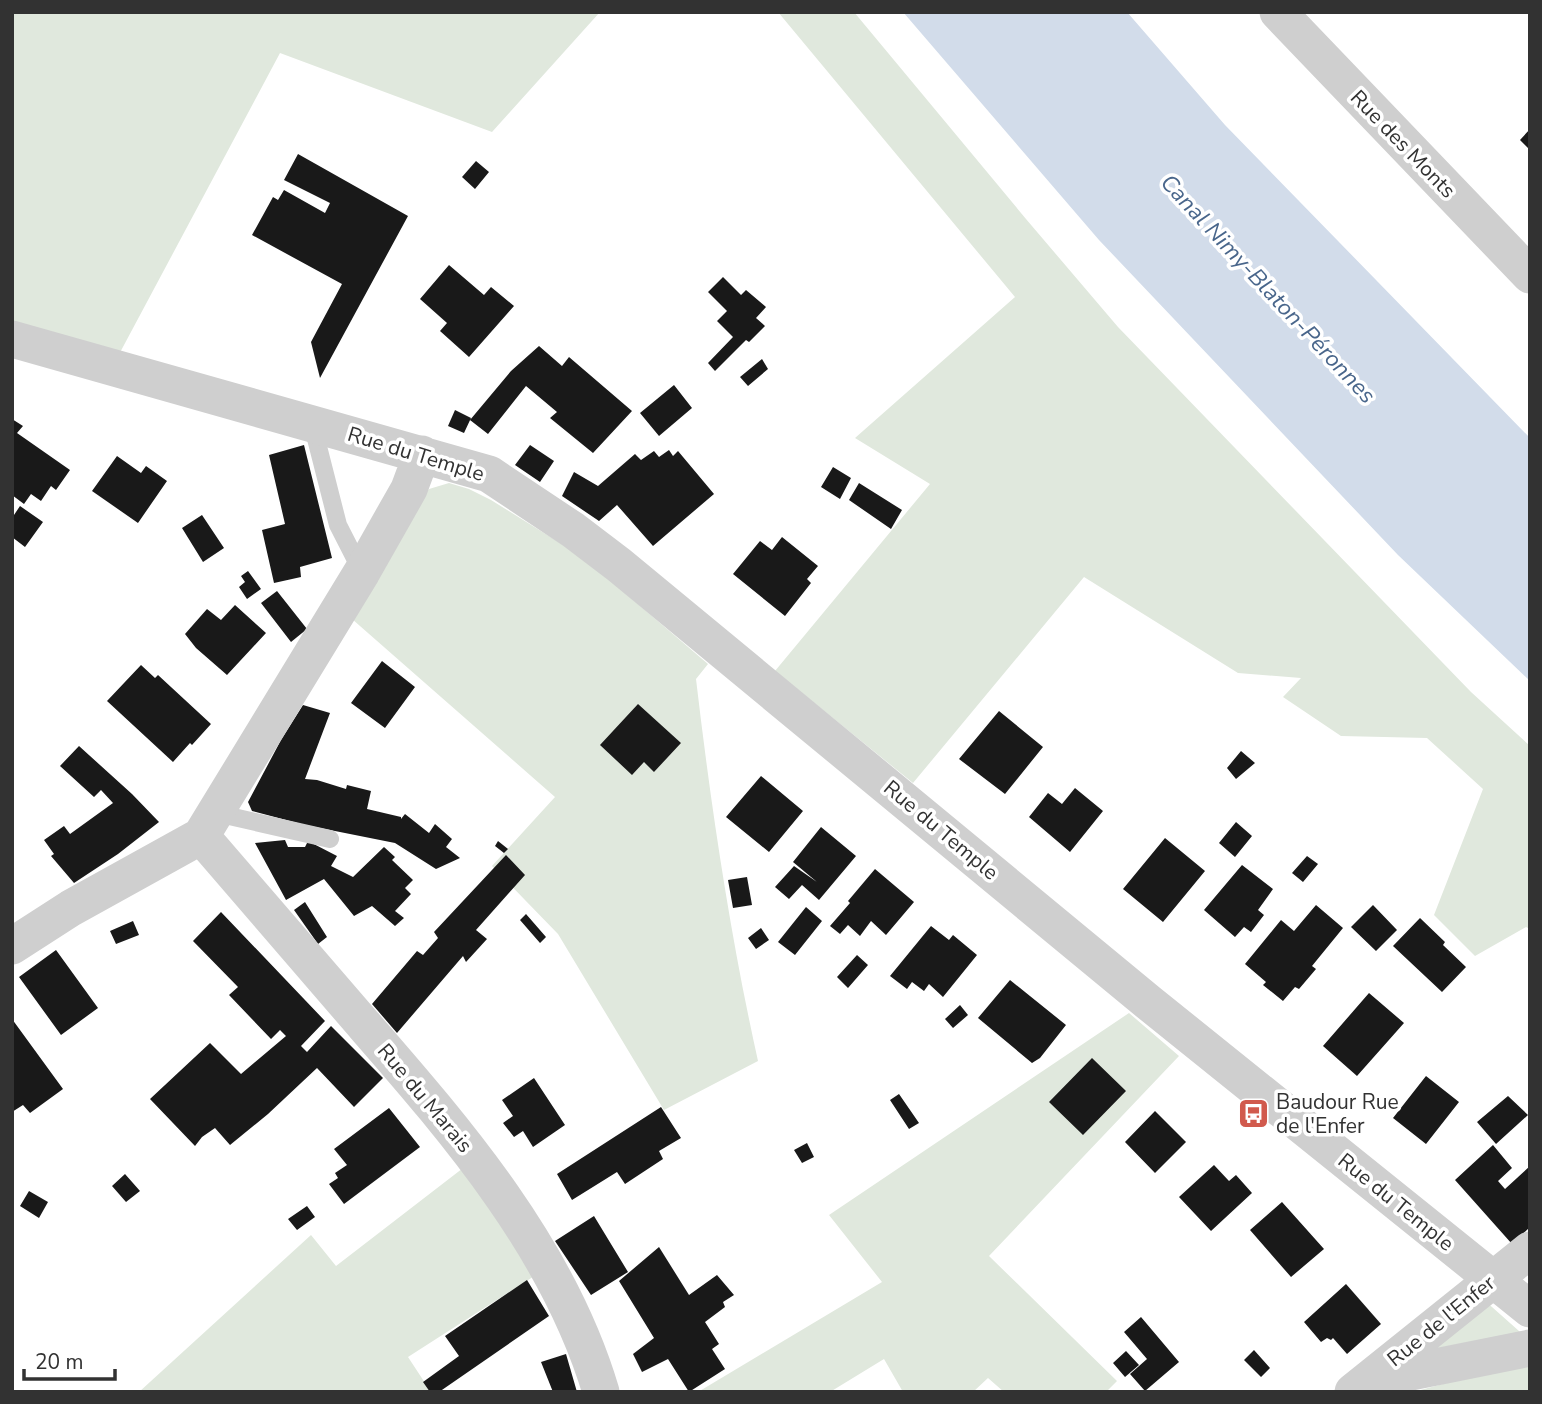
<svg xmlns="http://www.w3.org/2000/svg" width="1542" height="1404" font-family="'Nunito Sans',sans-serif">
  <rect width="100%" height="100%" fill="#fff"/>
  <path fill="#e0e8dd" d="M12 12H600L492 132 280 53 116 360 12 330Z
    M778 12H854L1026 219 1118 327 1471 692 1530 746V929L1526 927 1475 956 1434 915 1483 789 1427 738 1341 736 1283 697 1301 678 1238 673 1084 577 913 783 775 671 930 484 855 438 1015 297Z
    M449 483 469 489 491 500 584 558 708 664 696 679C711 807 730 935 758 1061L664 1110 558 934 492 866 555 797 352 619 419 500 429 489Z
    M1129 1013 1179 1056 989 1256 1117 1381 1106 1392H1004L988 1378 973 1392H903L884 1359 830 1392H698L882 1282 829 1215Z
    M467 1165 539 1273 408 1357 431 1392H139L311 1235 336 1266Z
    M1483 1299 1528 1339 1407 1366Z
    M1525 1362H1530V1392H1413Z"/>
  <path fill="#d2dcea" d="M903 12H1127L1225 125 1530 438V681L1398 555 1099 240Z"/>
  <path fill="#191919" d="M1530 129V150L1520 140Z
    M298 154 408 216 320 378 311 342 342 284 252 235 273 197 278 200 284 190 325 213 330 203 284 180Z
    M476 161 489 172 475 189 462 177Z
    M449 265 484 295 491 287 514 306 469 357 440 331 447 323 420 299Z
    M723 277 741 295 746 290 766 307 756 318 765 326 749 342 746 340 715 371 708 363 733 337 717 321 727 311 708 292Z
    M539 346 562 366 569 357 632 411 593 453 550 418 557 412 526 386 488 434 470 420 511 371Z
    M762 359 768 369 748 386 740 377Z
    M674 385 692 408 659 436 640 413Z
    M455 410 471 418 464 433 448 426Z
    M12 419 23 426 17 433 70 470 56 490 51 486 41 501 31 494 24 504 12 495Z
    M304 445 332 558 300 567 301 577 274 583 262 530 285 524 269 455Z
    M530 445 554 461 540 482 515 465Z
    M669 450 673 456 678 451 714 494 653 546 617 505 599 521 562 496 574 472 598 486 635 454 641 460 654 451 659 457Z
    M117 456 141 473 146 466 167 481 138 523 92 491Z
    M833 467 851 478 840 499 821 487Z
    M859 483 902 510 891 529 849 500Z
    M20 506 43 522 25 547 12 537V518Z
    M202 515 224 548 203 562 182 528Z
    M782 537 818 566 807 579 811 583 785 616 733 574 760 541 772 550Z
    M248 571 261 589 247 599 239 587 245 582 241 576Z
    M277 591 307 629 291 642 261 603Z
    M235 605 266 633 227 675 196 648 185 634 207 609 221 620Z
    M382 661 415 687 385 728 351 703Z
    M141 665 155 678 158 675 211 724 192 745 190 743 173 762 107 701Z
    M638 704 681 743 654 772 644 762 632 775 600 745Z
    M303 705 330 713 305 779 317 780 346 789 347 785 371 791 367 809 401 817V819L405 814 429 833 435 824 452 839 446 847 460 858 436 869 395 843 305 825 252 811 248 802 281 740Z
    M999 711 1043 747 1005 794 959 759Z
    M79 746 132 794 159 822 118 854 74 883 51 856 54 854 44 840 64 826 70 834 113 803 101 790 94 797 60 766Z
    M1241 751 1255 763 1236 779 1227 768Z
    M761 776 803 811 769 852 726 817Z
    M1075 788 1103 811 1070 852 1029 817 1048 793 1062 804Z
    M1236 822 1252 836 1235 857 1219 843Z
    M821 827 856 856 819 900 802 885 789 899 775 887 794 866 817 882 793 862Z
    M1165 838 1205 871 1163 922 1123 889Z
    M285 840 288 847H305L308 841 337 856 331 866 353 877 384 847 395 857 392 860 413 880 405 888 411 894 395 911 404 918 395 926 372 906 354 916 324 879 286 900 255 843Z
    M498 841 508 849 504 853 495 846Z
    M506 855 525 875 476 930 487 939 466 962 463 956 397 1033 372 1004 417 951 423 955 438 938 434 932Z
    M1307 856 1318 864 1303 882 1292 873Z
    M1242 865 1273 889 1258 910 1264 915 1251 932 1244 927 1235 937 1204 910Z
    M875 869 914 902 886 935 871 921 860 936 848 925 840 934 830 926 850 903 848 901Z
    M747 877 752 905 733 908 728 880Z
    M305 902 327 937 318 944 294 910Z
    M1316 905 1343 928 1312 966 1316 969 1299 989 1295 987 1283 1001 1263 985 1266 982 1245 964 1281 920 1294 931Z
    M1373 905 1397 930 1376 951 1351 927Z
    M806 907 822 921 795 955 778 942Z
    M221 912 325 1021 301 1046 307 1052 331 1026 383 1078 354 1107 317 1068 268 1114 230 1145 215 1128 202 1137 195 1146 150 1099 210 1043 241 1074 286 1036 280 1030 271 1039 229 995 238 987 193 941Z
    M526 914 546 937 540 943 520 920Z
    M1420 918 1445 942 1443 945 1466 967 1442 992 1393 946Z
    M133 921 139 935 116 944 110 931Z
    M931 926 949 940 953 935 977 955 943 997 929 984 924 991 912 982 907 989 890 976Z
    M761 928 769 940 756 949 748 938Z
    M56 950 98 1008 61 1035 19 977Z
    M857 955 868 965 848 988 837 977Z
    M1010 980 1066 1025 1040 1058 1032 1063 978 1018Z
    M1369 993 1404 1023 1357 1076 1323 1046Z
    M960 1005 968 1015 953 1028 945 1019Z
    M12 1019 63 1089 30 1113 23 1105 12 1112Z
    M1092 1058 1126 1091 1083 1135 1049 1102Z
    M1426 1076 1459 1102 1426 1144 1393 1118Z
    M534 1078 565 1125 533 1147 523 1131 514 1137 503 1123 513 1116 502 1100Z
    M899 1094 919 1123 909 1129 890 1100Z
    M1508 1096 1528 1115 1496 1144 1477 1122Z
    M661 1107 681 1138 659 1151 663 1159 625 1184 617 1172 572 1200 557 1174Z
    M389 1108 420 1147 344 1204 329 1184 338 1178 335 1173 347 1165 334 1149Z
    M1155 1111 1186 1142 1155 1173 1125 1142Z
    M807 1143 814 1157 802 1163 794 1150Z
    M1493 1145 1512 1168 1498 1181 1505 1189 1530 1166V1227L1512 1244 1455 1180Z
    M1214 1165 1229 1181 1236 1175 1252 1193 1211 1231 1179 1197Z
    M125 1174 140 1191 126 1202 112 1186Z
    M29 1191 48 1202 39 1218 20 1206Z
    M1282 1202 1324 1249 1291 1277 1250 1230Z
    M307 1206 315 1217 297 1230 288 1219Z
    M594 1216 628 1272 591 1295 555 1241Z
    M659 1247 689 1295 717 1275 734 1295 723 1302 725 1307 705 1322 719 1344 712 1349 725 1369 689 1392 668 1359 642 1372 633 1354 654 1338 619 1281Z
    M527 1280 549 1316 439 1392H430L423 1382 459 1356 445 1336Z
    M1346 1284 1381 1324 1347 1354 1333 1338 1331 1340 1327 1338 1321 1342 1304 1322Z
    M1141 1317 1179 1362 1145 1391 1130 1374 1147 1359 1124 1332Z
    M1254 1350 1270 1368 1261 1377 1244 1360Z
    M1126 1351 1139 1365 1125 1377 1113 1363Z
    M566 1354 577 1392H553L541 1362Z"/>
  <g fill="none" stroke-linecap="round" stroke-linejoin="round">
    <path stroke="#cfcfcf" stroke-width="18" d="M312 423 338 525 362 572
      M216 813 330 839"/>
    <path stroke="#cfcfcf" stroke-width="37" d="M1278 12 1530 275
      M12 339 489 474 573 530 619 565 1148 1002 1530 1309
      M201 836C256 899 310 962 364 1025 459 1134 559 1250 601 1392
      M12 946 71 908 201 836 362 572 409 489 422 454
      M1371 1380 1530 1348
      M1353 1392 1530 1250"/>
  </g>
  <defs>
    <symbol id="bus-square" viewBox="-11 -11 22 22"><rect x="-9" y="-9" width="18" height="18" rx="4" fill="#d15a4d" stroke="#fff"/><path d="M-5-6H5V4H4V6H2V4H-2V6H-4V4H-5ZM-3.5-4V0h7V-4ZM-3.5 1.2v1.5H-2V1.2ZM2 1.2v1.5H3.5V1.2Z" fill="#fff"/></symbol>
  </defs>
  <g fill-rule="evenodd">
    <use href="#bus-square" x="1236" y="1096" width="35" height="35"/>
  </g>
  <g text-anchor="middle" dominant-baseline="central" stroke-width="7" stroke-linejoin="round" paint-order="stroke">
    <g font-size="21" fill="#323232" stroke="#fff">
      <text transform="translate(1403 144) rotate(46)">Rue des Monts</text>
      <text transform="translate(416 454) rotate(17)">Rue du Temple</text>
      <text transform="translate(941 830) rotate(40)">Rue du Temple</text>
      <text transform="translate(425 1098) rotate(50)">Rue du Marais</text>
      <text transform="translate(1396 1202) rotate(39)">Rue du Temple</text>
      <text transform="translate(1441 1321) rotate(-39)">Rue de l'Enfer</text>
    </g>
    <g font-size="21" fill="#323232" stroke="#fff" text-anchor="start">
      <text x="1276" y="1102">Baudour Rue<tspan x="1276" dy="24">de l'Enfer</tspan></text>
    </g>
    <g font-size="23" font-style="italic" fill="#49668b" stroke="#fff">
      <text transform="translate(1268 289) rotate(47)">Canal Nimy-Blaton-Péronnes</text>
    </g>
  </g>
  <rect width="1542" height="1404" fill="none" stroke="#323232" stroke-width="28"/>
  <path d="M24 1369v10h91v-10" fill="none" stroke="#323232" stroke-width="3.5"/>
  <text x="35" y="1369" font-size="21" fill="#323232" stroke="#ffffff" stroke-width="5" paint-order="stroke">20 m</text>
</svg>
